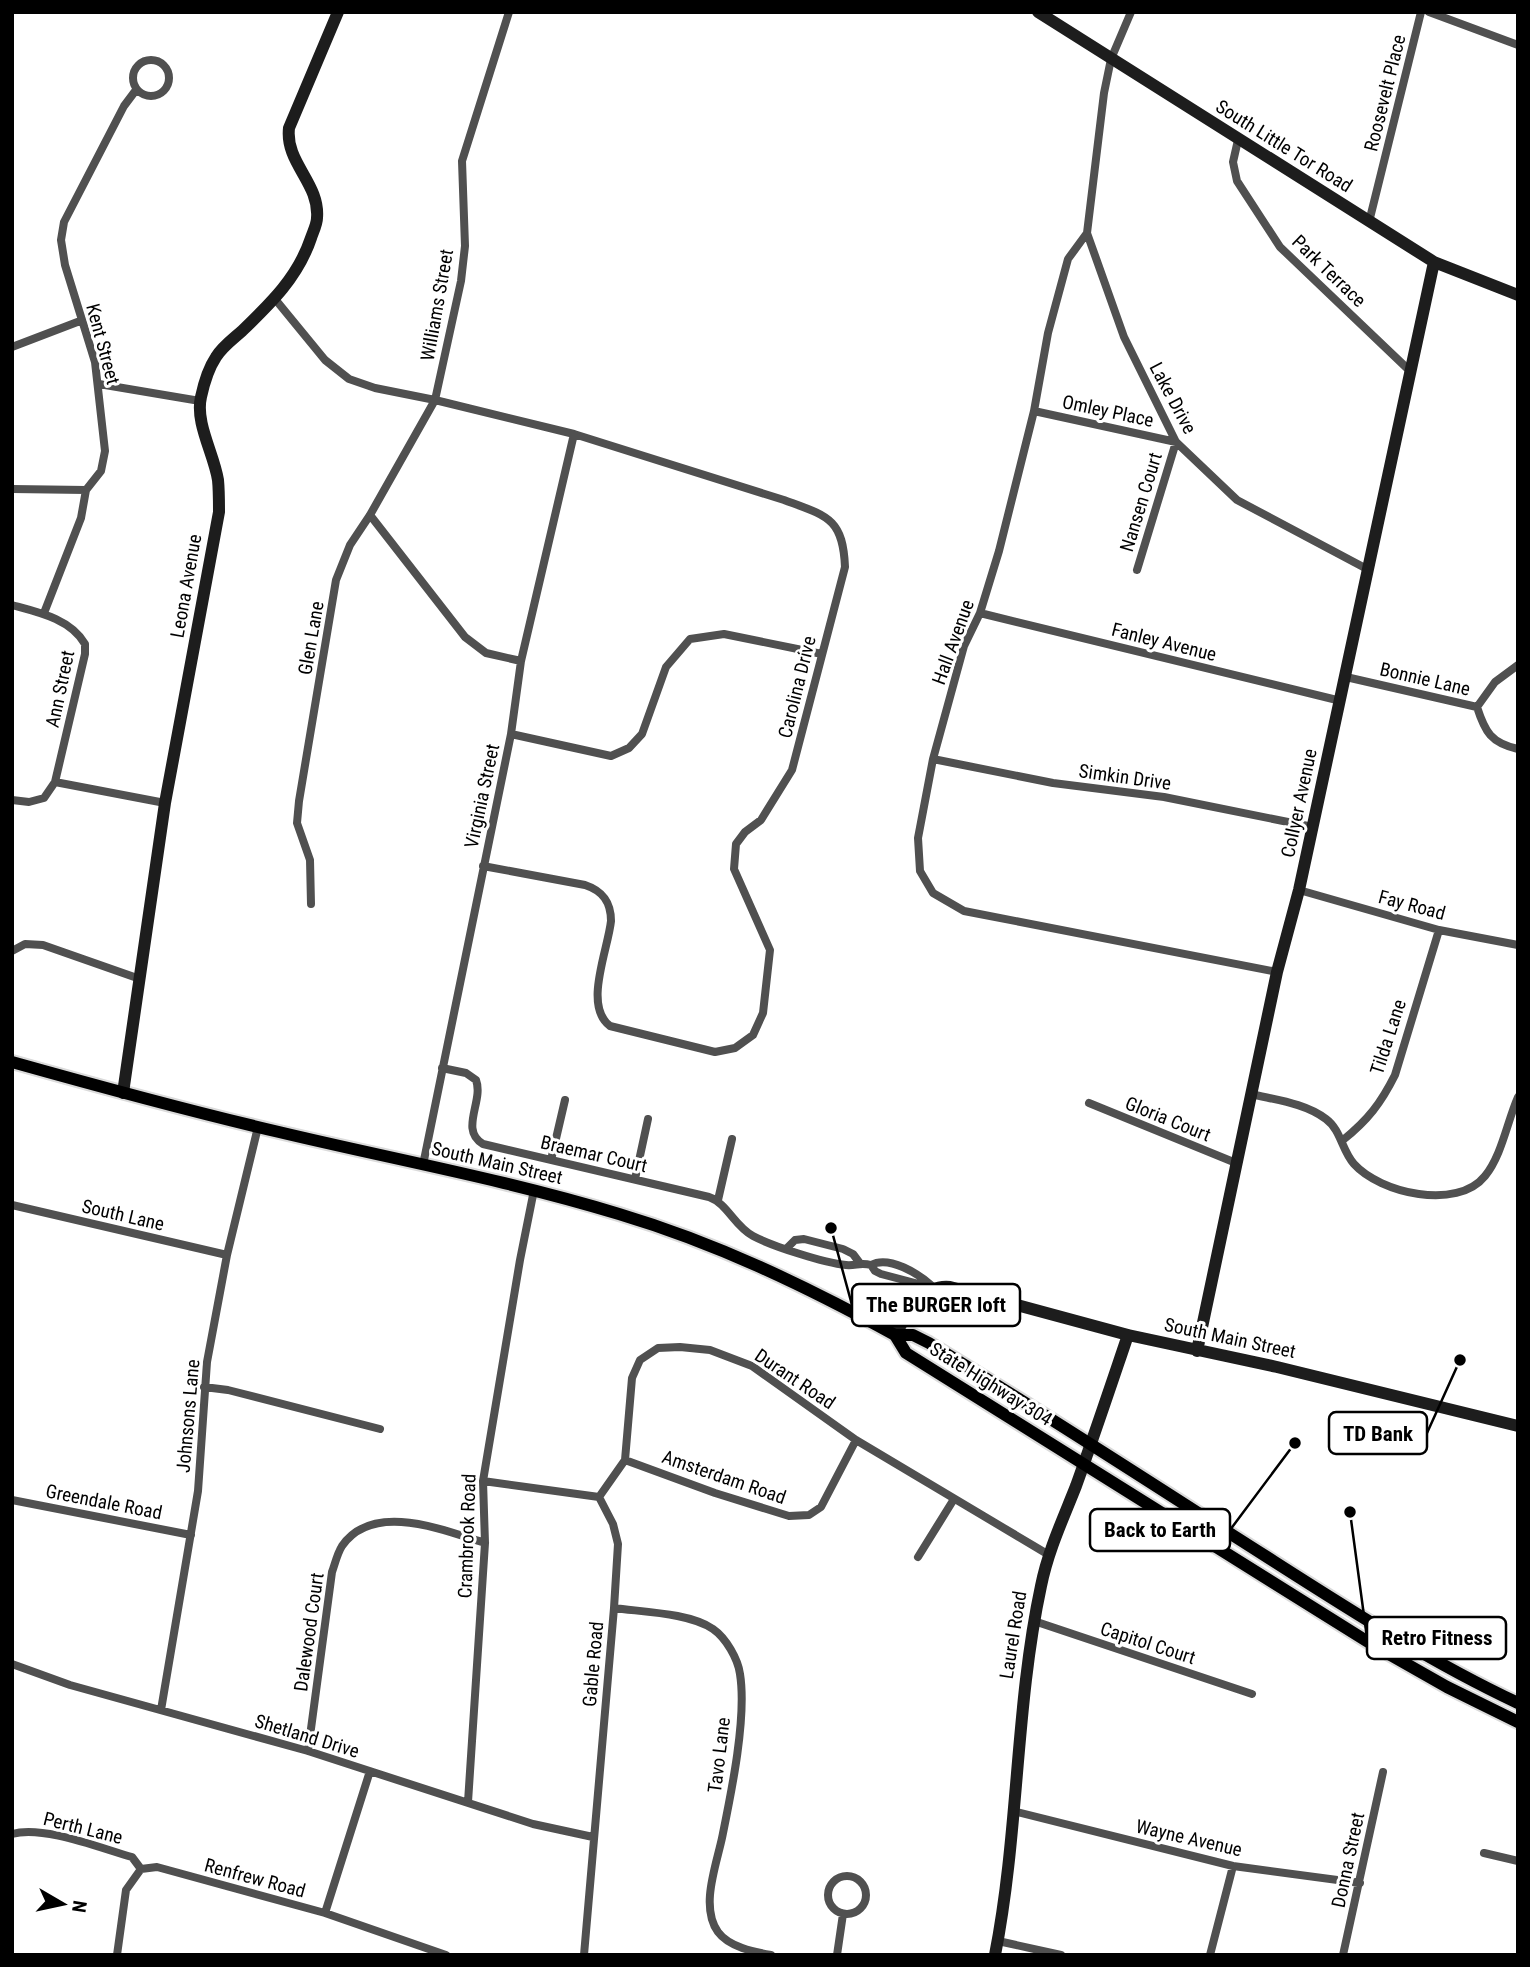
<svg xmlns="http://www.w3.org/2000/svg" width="1530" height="1967" font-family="'Roboto Condensed',sans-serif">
  <rect width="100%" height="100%" fill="#fff"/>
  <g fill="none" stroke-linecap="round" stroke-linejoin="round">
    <defs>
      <path id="primary" d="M12 1062C101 1087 189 1111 279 1132 392 1159 508 1180 619 1214 716 1243 806 1286 895 1335
        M895 1335 906 1353 1373 1645 1447 1687 1518 1722
        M895 1335H913L929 1343C1032 1406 1133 1471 1234 1536 1327 1595 1418 1656 1518 1703"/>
    </defs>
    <use href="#primary" stroke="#dbdbdb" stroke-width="16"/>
    <path stroke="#505050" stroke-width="8" d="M1131 12 1111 59 1104 93 1087 233 1068 259 1048 333 1034 411 999 551 980 613 964 646 933 759 918 838 920 871 933 893 964 911 1277 972
      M1429 12 1518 45
      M133 78a18 18 0 1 1 36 0a18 18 0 1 1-36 0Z
      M1238 140 1233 162 1237 181 1280 247 1411 372
      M1369 222 1421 12
      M1087 233 1124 337 1176 442 1237 500 1367 569
      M275 299 325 360 349 379 375 388 435 400 574 434 784 500C827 516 843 518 845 567L792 770 761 820 745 832 736 844 734 869 770 950 763 1013 753 1035 735 1048 715 1052 610 1026C583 1006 608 950 611 921 611 902 603 891 585 885L483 866
      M12 347 80 321
      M99 384 200 401
      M1034 411 1176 442 1137 570
      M12 489 86 490
      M370 515 465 637 486 653 521 661
      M12 605C38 612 71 619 85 644V654L55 782 44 798 29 802 12 800
      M44 613 81 518 86 490 101 471 105 451 95 362 65 265 61 240 64 222 124 106 136 90
      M980 613 1341 701
      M1346 677 1477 707
      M1477 707C1485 732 1491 743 1518 749
      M1477 707 1495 682 1518 665
      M511 734 611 756 629 748 642 734 666 667 690 639 724 634 822 654
      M933 759 1053 783 1164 797 1313 827
      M55 782 165 803
      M1299 890 1439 930 1518 945
      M311 904 310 860 297 823 299 801 336 580 350 545 370 515 435 400 461 281 465 246 462 161 509 12
      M12 951 25 944 43 945 140 979
      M442 1068 466 1073 476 1080C484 1101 459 1130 483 1144L709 1197C728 1204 734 1226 753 1236 772 1246 824 1263 846 1265 856 1266 860 1262 871 1265L875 1271 881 1274 934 1288
      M1251 1094C1276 1100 1305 1103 1326 1119 1341 1130 1342 1151 1354 1164 1380 1193 1457 1211 1485 1176 1502 1155 1507 1122 1518 1097
      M1089 1103 1236 1163
      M1343 1140C1368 1120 1381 1103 1395 1075L1439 930
      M551 1160 565 1100
      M423 1165 511 734 521 661 574 434
      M635 1179 648 1119
      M718 1200 732 1139
      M12 1205 227 1255
      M787 1248 795 1240 804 1239 843 1249 853 1254 859 1262
      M871 1265C889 1255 919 1274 932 1286
      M204 1387 228 1390 380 1429
      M625 1460 715 1493 789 1516 809 1515 821 1507 856 1440
      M483 1481 599 1497
      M599 1497 625 1460 632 1378 640 1360 658 1348 680 1347 710 1350 752 1366 856 1440 1049 1555
      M12 1500 191 1535
      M918 1557 954 1499
      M614 1608C643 1612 690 1613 713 1629 726 1638 738 1659 740 1674 747 1718 731 1794 722 1838 716 1866 700 1907 718 1932 729 1947 754 1952 771 1955
      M1034 1621 1252 1694
      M12 1664 70 1685 308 1751 533 1824 593 1837
      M161 1710 198 1491 207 1362 227 1255 258 1127
      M308 1751 332 1572C335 1564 337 1554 342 1546 373 1501 443 1530 485 1543
      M468 1802 485 1543 483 1481 520 1260 534 1190
      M1013 1811 1233 1866 1360 1883
      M12 1834C43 1825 100 1848 132 1857L141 1869
      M1484 1853 1518 1861
      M141 1869 157 1867 325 1913 446 1955
      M828 1895a19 19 0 1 1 38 0a19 19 0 1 1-38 0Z
      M325 1913 370 1771
      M998 1941 1061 1955
      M117 1955 126 1890 141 1869
      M584 1955 614 1608 618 1544 613 1524 599 1497
      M837 1955 843 1914
      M1210 1955 1233 1866
      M1343 1955 1383 1772"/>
    <path stroke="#1d1d1d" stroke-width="12" d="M1038 12 1434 262 1518 295
      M123 1093 165 803 219 512C219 502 219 490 218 480 214 454 195 423 201 397 204 383 208 369 216 357 222 347 233 339 242 331 271 303 298 277 311 238 313 232 317 224 317 218 320 183 285 163 289 128L338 12
      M895 1335C907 1314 922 1284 950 1287L1128 1335 1277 1367 1518 1426
      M1197 1351 1277 972 1299 890 1434 262
      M995 1955C1019 1833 1015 1707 1041 1586 1048 1551 1063 1519 1076 1486 1094 1436 1111 1385 1128 1335"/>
    <use href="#primary" stroke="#000" stroke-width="12"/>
  </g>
  <g text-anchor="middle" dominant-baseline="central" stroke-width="6" stroke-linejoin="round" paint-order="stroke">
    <g font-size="19" fill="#000" stroke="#fff">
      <text transform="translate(1385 93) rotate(-76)">Roosevelt Place</text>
      <text transform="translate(1284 146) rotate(32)">South Little Tor Road</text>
      <text transform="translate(1329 271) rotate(44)">Park Terrace</text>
      <text transform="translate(437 305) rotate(-80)">Williams Street</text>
      <text transform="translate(103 344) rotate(75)">Kent Street</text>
      <text transform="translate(1173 398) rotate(62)">Lake Drive</text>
      <text transform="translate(1108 411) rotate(12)">Omley Place</text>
      <text transform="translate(1141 502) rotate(-73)">Nansen Court</text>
      <text transform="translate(186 586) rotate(-80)">Leona Avenue</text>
      <text transform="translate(311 638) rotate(-80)">Glen Lane</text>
      <text transform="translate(953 642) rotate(-70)">Hall Avenue</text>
      <text transform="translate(1164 642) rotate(14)">Fanley Avenue</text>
      <text transform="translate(1425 679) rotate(13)">Bonnie Lane</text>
      <text transform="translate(797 687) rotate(-76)">Carolina Drive</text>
      <text transform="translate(60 689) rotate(-78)">Ann Street</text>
      <text transform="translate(1125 777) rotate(8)">Simkin Drive</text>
      <text transform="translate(482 796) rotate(-78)">Virginia Street</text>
      <text transform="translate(1299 803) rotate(-78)">Collyer Avenue</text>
      <text transform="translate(1412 905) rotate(15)">Fay Road</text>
      <text transform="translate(1388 1037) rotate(-72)">Tilda Lane</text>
      <text transform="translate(1168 1119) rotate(22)">Gloria Court</text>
      <text transform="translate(594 1154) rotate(13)">Braemar Court</text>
      <text transform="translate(497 1163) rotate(13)">South Main Street</text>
      <text transform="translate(123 1215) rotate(13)">South Lane</text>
      <text transform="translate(1230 1338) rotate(12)">South Main Street</text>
      <text transform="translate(795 1379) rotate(34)">Durant Road</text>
      <text transform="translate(991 1384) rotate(32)">State Highway 304</text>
      <text transform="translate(188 1416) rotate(-85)">Johnsons Lane</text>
      <text transform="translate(724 1477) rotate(19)">Amsterdam Road</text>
      <text transform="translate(104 1502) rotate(11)">Greendale Road</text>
      <text transform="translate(467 1536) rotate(-88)">Crambrook Road</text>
      <text transform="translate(309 1632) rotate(-82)">Dalewood Court</text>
      <text transform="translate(1013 1635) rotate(-81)">Laurel Road</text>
      <text transform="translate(1148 1643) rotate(18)">Capitol Court</text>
      <text transform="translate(593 1664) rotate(-85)">Gable Road</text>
      <text transform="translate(307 1736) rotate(17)">Shetland Drive</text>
      <text transform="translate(719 1755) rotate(-83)">Tavo Lane</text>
      <text transform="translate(83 1828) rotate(14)">Perth Lane</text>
      <text transform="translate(1189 1838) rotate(13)">Wayne Avenue</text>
      <text transform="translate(1348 1860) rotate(-78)">Donna Street</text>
      <text transform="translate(255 1878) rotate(15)">Renfrew Road</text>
    </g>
  </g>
  <path fill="none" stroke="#000" stroke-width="2.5" d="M831 1228L852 1305M1460 1360L1427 1433M1295 1443L1230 1530M1350 1512L1367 1638"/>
  <g fill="#000" stroke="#fff" stroke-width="2.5">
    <circle cx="831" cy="1228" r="7"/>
    <circle cx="1460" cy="1360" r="7"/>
    <circle cx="1295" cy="1443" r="7"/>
    <circle cx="1350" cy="1512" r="7"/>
  </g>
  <g fill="#fff" stroke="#000" stroke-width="2.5">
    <rect x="852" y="1284" width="168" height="42" rx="7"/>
    <rect x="1329" y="1412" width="98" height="42" rx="7"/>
    <rect x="1090" y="1509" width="140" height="42" rx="7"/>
    <rect x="1367" y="1617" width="139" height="42" rx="7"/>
  </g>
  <g font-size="21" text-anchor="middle" font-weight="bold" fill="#000">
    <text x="936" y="1312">The BURGER loft</text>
    <text x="1378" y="1441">TD Bank</text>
    <text x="1160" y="1537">Back to Earth</text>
    <text x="1437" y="1645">Retro Fitness</text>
  </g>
  <rect width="1530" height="1967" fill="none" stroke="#000000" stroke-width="28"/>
  <g transform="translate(63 1904) rotate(99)" stroke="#ffffff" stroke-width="5" paint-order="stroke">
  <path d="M0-5L12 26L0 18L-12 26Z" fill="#000000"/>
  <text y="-10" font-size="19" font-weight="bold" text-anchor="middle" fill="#000000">N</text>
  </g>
</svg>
